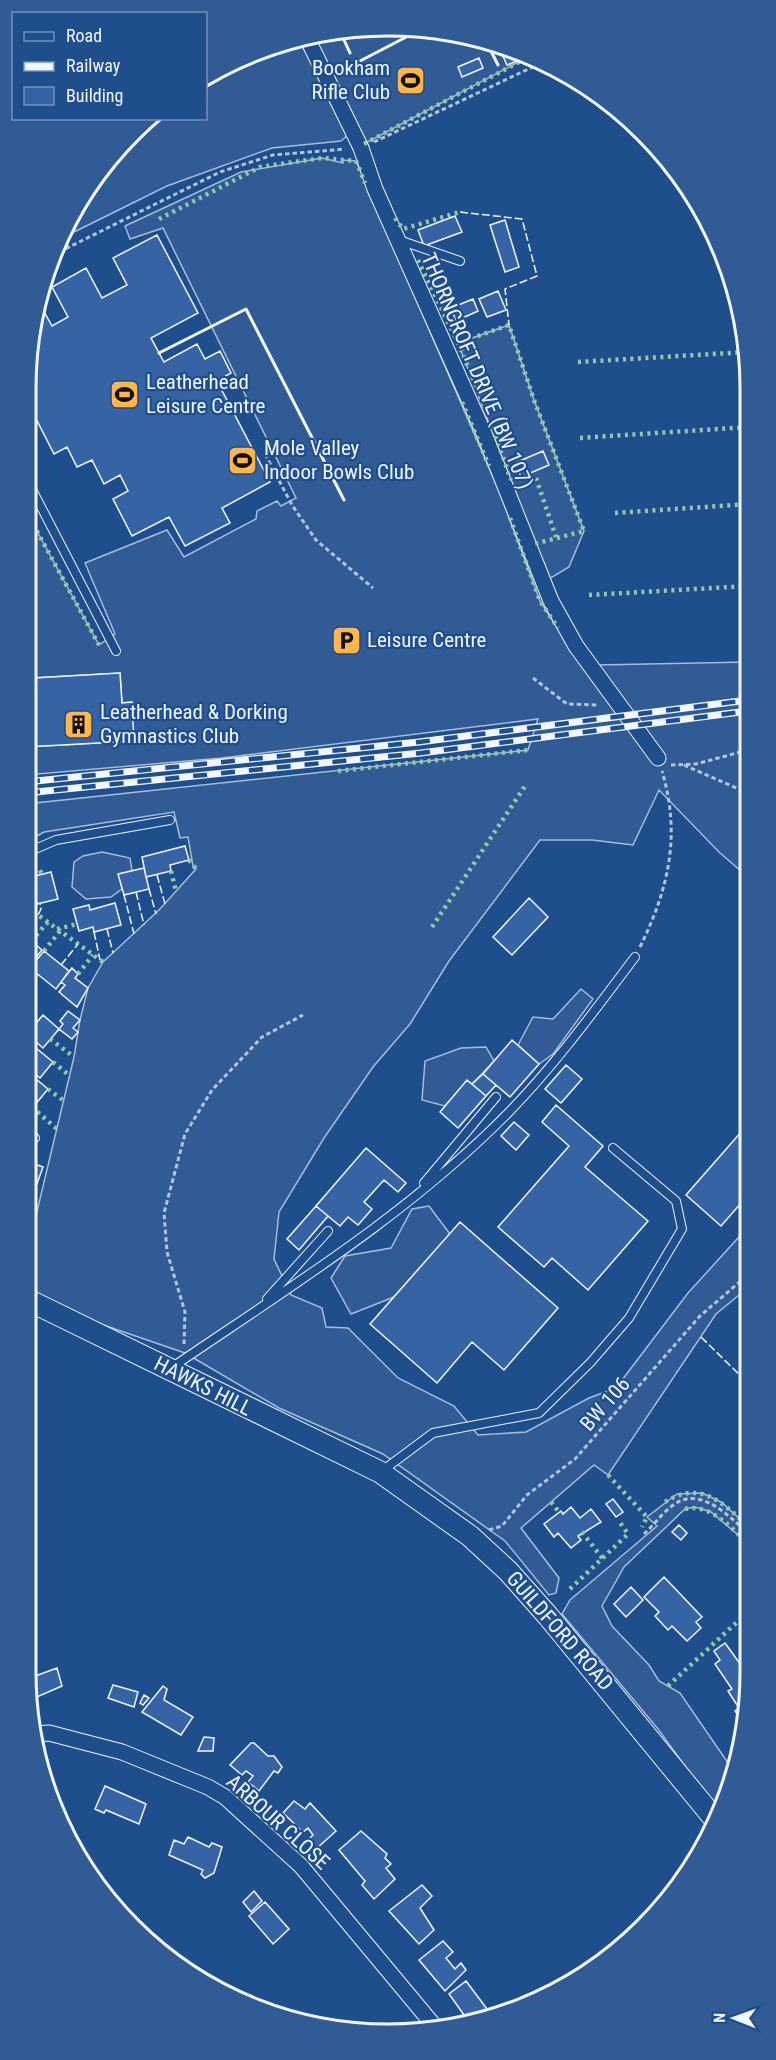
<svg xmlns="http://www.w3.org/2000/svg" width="776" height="2060" font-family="'Roboto Condensed',sans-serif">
  <rect width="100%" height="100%" fill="#1f4e8c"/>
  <path fill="#305b95" stroke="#a8bbd7" stroke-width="1.5" d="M341 29 482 38 526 58 364 144 356 128 341 141 272 148 167 186 66 236 101 167 156 119 206 118 207 74Z
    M322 158 343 163 342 160 356 161 500 493 540 601 585 671 597 665 748 662 749 878 719 852 659 790 633 845 592 840H540L449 961 410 1024 373 1067 324 1138 279 1212 274 1259 291 1295 322 1308 326 1327 348 1328 398 1378 454 1406 478 1435 526 1432 589 1398 616 1388 688 1293 749 1226 750 1286 716 1314 608 1475 594 1465 521 1528 559 1578 556 1593 549 1595 505 1541 383 1454 279 1408 185 1353 48 1306 26 1293V1227L34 1224 74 1057 80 1020 88 988 103 962 159 910 196 869 193 866 188 837 180 838 174 812 44 832 26 842V804L528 750 538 719 222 758 26 775V747L133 741 131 702 122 703 120 673 33 678 34 706 26 707V511L99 645 115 634 85 563 167 530 184 557 256 519 257 511 277 501 281 506 296 498 163 228 130 239 125 226 241 172Z
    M509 325 534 400 584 531 569 567 549 579 458 343Z
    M102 852 130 858 132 871 119 874 122 889 111 897 86 899 72 887 74 862 83 856Z
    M581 989 593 999 553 1054 539 1064 518 1045 533 1017 553 1019Z
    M486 1047 494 1061 472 1084 467 1081 445 1106 422 1100 425 1061 461 1048Z
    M429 1206 450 1234 394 1297 351 1314 331 1278 345 1256 391 1248 412 1209Z
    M702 1493 721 1502 750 1528V1545L711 1512 695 1507 685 1509 624 1567 602 1606 612 1626 649 1665 659 1681 680 1693 735 1773 717 1810 658 1729 562 1614 570 1600 657 1526 647 1517 677 1494Z"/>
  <path fill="#3563a3" stroke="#f2f6ff" stroke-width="1.5" d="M510 51 525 58 507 65 502 54Z
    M479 58 483 68 462 77 458 67Z
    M455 216 462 232 424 246 418 230Z
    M505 220 519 267 505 272 490 225Z
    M157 235 198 313 151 338 164 362 197 344 205 359 220 351 231 373 217 381 270 482 222 508 230 523 185 546 169 517 132 536 113 499 128 491 120 475 104 484 92 460 77 467 67 447 54 454 26 399 37 299 52 326 68 317 52 287 86 268 102 298 127 285 113 258Z
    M498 291 506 310 487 317 479 299Z
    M473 299 478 311 456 321 451 308Z
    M543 451 549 465 521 477 515 463Z
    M120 673 122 703 132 702 134 741 26 747V707L34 706 33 678Z
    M185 846 189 860 170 865 171 871 146 877 142 857Z
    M144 868 149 889 124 895 118 874Z
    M51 872 58 899 37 904 31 877Z
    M529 898 548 917 512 955 493 937Z
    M115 903 121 925 94 932 93 927 79 931 73 909 89 905 90 910Z
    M26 936 42 950 29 966 26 963Z
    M44 951 69 971 56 989 30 968Z
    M72 968 78 974 75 978 88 988 77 1007 59 992 65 985 61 982Z
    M68 1011 80 1020 73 1028 78 1032 72 1039 59 1029 63 1024 60 1021Z
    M43 1015 59 1029 43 1048 27 1034Z
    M512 1040 539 1064 510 1097 483 1074Z
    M36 1048 53 1062 40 1078 26 1066V1062Z
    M566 1065 582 1079 561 1103 545 1089Z
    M30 1074 48 1089 34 1106 26 1099V1080Z
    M483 1074 496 1085 486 1096 472 1084Z
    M467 1080 486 1096 458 1128 440 1112Z
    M556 1105 603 1146 585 1167 648 1221 588 1290 552 1258 544 1267 498 1227 569 1146 542 1122Z
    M514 1122 529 1135 516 1150 501 1136Z
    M749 1123V1194L721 1226 686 1195Z
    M366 1148 406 1183 398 1192 384 1180 364 1202 372 1209 358 1225 348 1217 340 1226 316 1206Z
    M26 1161 43 1167 34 1192 29 1191 26 1202Z
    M316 1206 328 1216 299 1250 287 1239Z
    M460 1222 558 1308 504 1370 472 1342 437 1383 370 1324Z
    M613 1499 623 1512 616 1517 606 1504Z
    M571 1507 580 1518 591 1509 601 1522 578 1536 581 1540 571 1548 558 1533 554 1537 544 1524 561 1511 563 1514Z
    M679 1525 687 1533 681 1540 672 1532Z
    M664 1577 702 1617 696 1622 701 1628 687 1641 672 1626 668 1630 655 1616 659 1612 644 1597Z
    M631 1587 643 1600 626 1617 614 1604Z
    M750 1613V1628L748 1630 740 1622Z
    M725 1643 743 1668 749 1664 750 1666 744 1724 735 1711 739 1708 728 1691 732 1689 715 1664 720 1660 714 1651Z
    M57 1668 62 1686 30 1700 27 1679Z
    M113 1685 138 1692 134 1707 108 1698Z
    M163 1686 167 1689 164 1700 193 1717 181 1735 142 1712Z
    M144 1695 149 1698 143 1705 140 1703Z
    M204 1737 214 1738 213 1751H198Z
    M251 1743H254L268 1756H274L282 1767 278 1773 274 1771 259 1791 248 1782 253 1776 246 1771 242 1775 230 1765Z
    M42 1774 50 1775 49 1796 45 1789Z
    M105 1786 146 1804 139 1824 106 1810 104 1813 95 1809Z
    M294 1801 305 1809 310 1803 336 1831 316 1849 307 1841 313 1835 308 1828 303 1832 283 1813Z
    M361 1831 387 1854 385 1858 391 1864 386 1868 395 1879 374 1899 362 1885 365 1881 339 1850Z
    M188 1837 209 1847 212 1843 222 1847 214 1873 205 1878 201 1874 203 1870 169 1855 174 1840 184 1844Z
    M422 1885 432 1896 420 1908 434 1930 419 1944 389 1911Z
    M254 1891 262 1901 251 1912 243 1902Z
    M265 1902 289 1929 273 1944 249 1916Z
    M443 1941 453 1952 446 1958 455 1969 461 1963 466 1970 445 1991 419 1960Z
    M466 1981 490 2013 462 2026 457 2021 464 2015 449 1994Z"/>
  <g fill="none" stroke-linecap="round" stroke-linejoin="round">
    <defs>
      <path id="service" d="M399 240 460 261
        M26 478 116 651
        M26 853 56 840 170 820
        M26 1129 35 1138
        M424 1183 496 1097
        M267 1299 328 1231
        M171 1368C287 1289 410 1213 509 1112 555 1065 595 1010 635 957
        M382 1471 433 1433 539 1413 590 1363 629 1318 682 1229 676 1201 613 1148"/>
      <path id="minor" d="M308 40 361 148 375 189 483 431 551 601 576 646 658 758
        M36 1734 49 1733 122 1752 208 1787 225 1797 301 1866 436 2028"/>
      <path id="secondary" d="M26 1299 380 1472 470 1536 508 1571 548 1616 713 1817"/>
    </defs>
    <use href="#service" stroke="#f2f6ff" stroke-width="10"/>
    <use href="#minor" stroke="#f2f6ff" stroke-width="17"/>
    <use href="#secondary" stroke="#f2f6ff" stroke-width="23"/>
    <path stroke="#b3c4dc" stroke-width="3" stroke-dasharray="4.5 3" stroke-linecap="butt" d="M374 142 539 64
      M59 252 220 172 273 155 345 149
      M265 454 292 505 316 540 373 588
      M533 678 567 704 599 705
      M671 765 696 764 748 750
      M684 765 748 793
      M640 947C669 888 681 835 662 771
      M184 1344 185 1312 167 1252 164 1213 185 1134 212 1090 262 1037 303 1015
      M489 1530 502 1526 527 1495 575 1459 700 1316 750 1273
      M644 1534C654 1525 665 1509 678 1502 704 1488 733 1520 750 1535"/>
    <use href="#service" stroke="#1f4e8c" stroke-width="8"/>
    <use href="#minor" stroke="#1f4e8c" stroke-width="15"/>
    <use href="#secondary" stroke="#1f4e8c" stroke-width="21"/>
    <defs>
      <path id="rail" d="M26 782 419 742 748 700
        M26 793 421 753 748 711"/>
    </defs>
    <use href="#rail" stroke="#f2f6ff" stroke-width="7"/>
    <use href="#rail" stroke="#1f4e8c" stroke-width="4.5" stroke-dasharray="14" stroke-linecap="butt"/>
    <path stroke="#97c8a6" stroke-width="4.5" stroke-dasharray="3 4.5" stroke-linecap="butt" d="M364 144 521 61
      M395 218 403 229 460 212
      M159 219 260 167 322 158 356 161 365 183
      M418 260 458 343
      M578 362 747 352
      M479 393 458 343 509 325 534 400 584 531 534 544
      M462 402 489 466
      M493 429 511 480
      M580 438 748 427
      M536 478 556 537
      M26 511 99 645
      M615 513 748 504
      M510 518 540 601 558 628
      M589 595 748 586
      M338 771 528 750
      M189 860 196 869
      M171 871 176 891
      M26 872 39 869 42 874
      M26 910 38 915 103 962
      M26 922 33 913
      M432 927 527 783
      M57 929 77 924
      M31 941 48 922
      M44 951 60 931
      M78 974 93 955
      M50 1039 74 1057
      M53 1062 70 1076
      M48 1089 64 1101
      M26 1102 57 1129
      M608 1475 647 1517 642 1527
      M551 1502 559 1512
      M665 1502C701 1479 724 1504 750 1528
      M685 1509C711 1503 732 1529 750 1545
      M582 1532 603 1559
      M570 1589 628 1534 619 1521
      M668 1686 750 1610"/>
    <path stroke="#f2f6ff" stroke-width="1.5" stroke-dasharray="8 3" stroke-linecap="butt" d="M460 212 522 219 537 276 505 289 509 325
      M157 875 165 904
      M149 889 156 914
      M136 892 144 925
      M26 894 34 892
      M124 895 134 934
      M38 915 41 909 40 903
      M107 929 113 953
      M94 932 100 960
      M61 965 78 944
      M701 1337 750 1385"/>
    <path stroke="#f2f6ff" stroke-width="3" d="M339 29 350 53
      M476 38H483
      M485 39 498 65
      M360 61 414 33
      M159 353 246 309 344 500"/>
  </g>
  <defs>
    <symbol id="stadium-square" viewBox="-11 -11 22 22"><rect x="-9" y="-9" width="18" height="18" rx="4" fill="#ffb74d" stroke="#1f4e8c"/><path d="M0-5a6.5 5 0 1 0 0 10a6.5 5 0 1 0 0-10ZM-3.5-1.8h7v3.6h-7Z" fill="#111"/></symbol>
    <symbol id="parking-square" viewBox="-11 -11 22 22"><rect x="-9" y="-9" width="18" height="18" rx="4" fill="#ffb74d" stroke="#1f4e8c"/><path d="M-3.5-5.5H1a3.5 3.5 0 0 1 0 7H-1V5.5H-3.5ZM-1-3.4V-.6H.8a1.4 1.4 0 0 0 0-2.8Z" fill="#111"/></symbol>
    <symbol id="building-square" viewBox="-11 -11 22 22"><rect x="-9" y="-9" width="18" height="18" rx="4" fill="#ffb74d" stroke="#1f4e8c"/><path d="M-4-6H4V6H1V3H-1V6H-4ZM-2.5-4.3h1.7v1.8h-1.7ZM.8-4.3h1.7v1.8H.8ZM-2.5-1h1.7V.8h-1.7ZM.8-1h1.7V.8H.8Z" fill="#111"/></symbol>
  </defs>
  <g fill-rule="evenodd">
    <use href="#stadium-square" x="394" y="64" width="33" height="33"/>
    <use href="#stadium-square" x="108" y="378" width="33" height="33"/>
    <use href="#stadium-square" x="226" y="444" width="33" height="33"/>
    <use href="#parking-square" x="330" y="624" width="33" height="33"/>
    <use href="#building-square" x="62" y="708" width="33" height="33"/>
  </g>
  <g text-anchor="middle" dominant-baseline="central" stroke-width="4.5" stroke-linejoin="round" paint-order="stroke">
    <g font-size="21" fill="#f2f6ff" stroke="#1f4e8c" text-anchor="start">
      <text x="390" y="68" text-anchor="end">Bookham<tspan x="390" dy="24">Rifle Club</tspan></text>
      <text x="146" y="382">Leatherhead<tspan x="146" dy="24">Leisure Centre</tspan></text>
      <text x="264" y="448">Mole Valley<tspan x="264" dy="24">Indoor Bowls Club</tspan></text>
      <text x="367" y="640">Leisure Centre</text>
      <text x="100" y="712">Leatherhead &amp; Dorking<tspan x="100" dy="24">Gymnastics Club</tspan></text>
    </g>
    <g font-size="21" fill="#f2f6ff" stroke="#1f4e8c">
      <text transform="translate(477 371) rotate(67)">THORNCROFT DRIVE (BW 107)</text>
      <text transform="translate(203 1386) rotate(27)">HAWKS HILL</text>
      <text transform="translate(605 1404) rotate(-49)">BW 106</text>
      <text transform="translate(560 1631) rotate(49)">GUILDFORD ROAD</text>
      <text transform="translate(278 1822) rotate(42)">ARBOUR CLOSE</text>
    </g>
  </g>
  <path d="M0 0H776V2060H0ZM388 36H388A352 352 0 0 1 740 388V1672A352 352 0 0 1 388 2024H388A352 352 0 0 1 36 1672V388A352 352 0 0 1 388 36Z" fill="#305b95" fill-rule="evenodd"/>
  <path fill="none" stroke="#f2f6ff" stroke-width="3" d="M388 36H388A352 352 0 0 1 740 388V1672A352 352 0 0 1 388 2024H388A352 352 0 0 1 36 1672V388A352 352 0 0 1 388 36Z"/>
  <rect x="12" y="12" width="195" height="108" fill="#1f4e8c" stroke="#7391ba" stroke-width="1.5"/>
  <rect x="24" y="32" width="30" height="9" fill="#1f4e8c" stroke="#7391ba" stroke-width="1.5"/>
  <text x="66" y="42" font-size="18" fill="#f2f6ff">Road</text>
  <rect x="24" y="62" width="30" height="9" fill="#f2f6ff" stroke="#7391ba" stroke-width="1.5"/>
  <text x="66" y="72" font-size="18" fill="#f2f6ff">Railway</text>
  <rect x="24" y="87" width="30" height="18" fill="#3563a3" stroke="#7391ba" stroke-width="1.5"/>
  <text x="66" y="102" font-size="18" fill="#f2f6ff">Building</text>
  <g transform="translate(734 2018) rotate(271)" stroke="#1f4e8c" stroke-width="4.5" paint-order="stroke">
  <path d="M0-4.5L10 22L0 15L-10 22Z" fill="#f2f6ff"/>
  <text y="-9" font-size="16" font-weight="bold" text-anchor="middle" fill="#f2f6ff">N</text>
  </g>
</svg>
